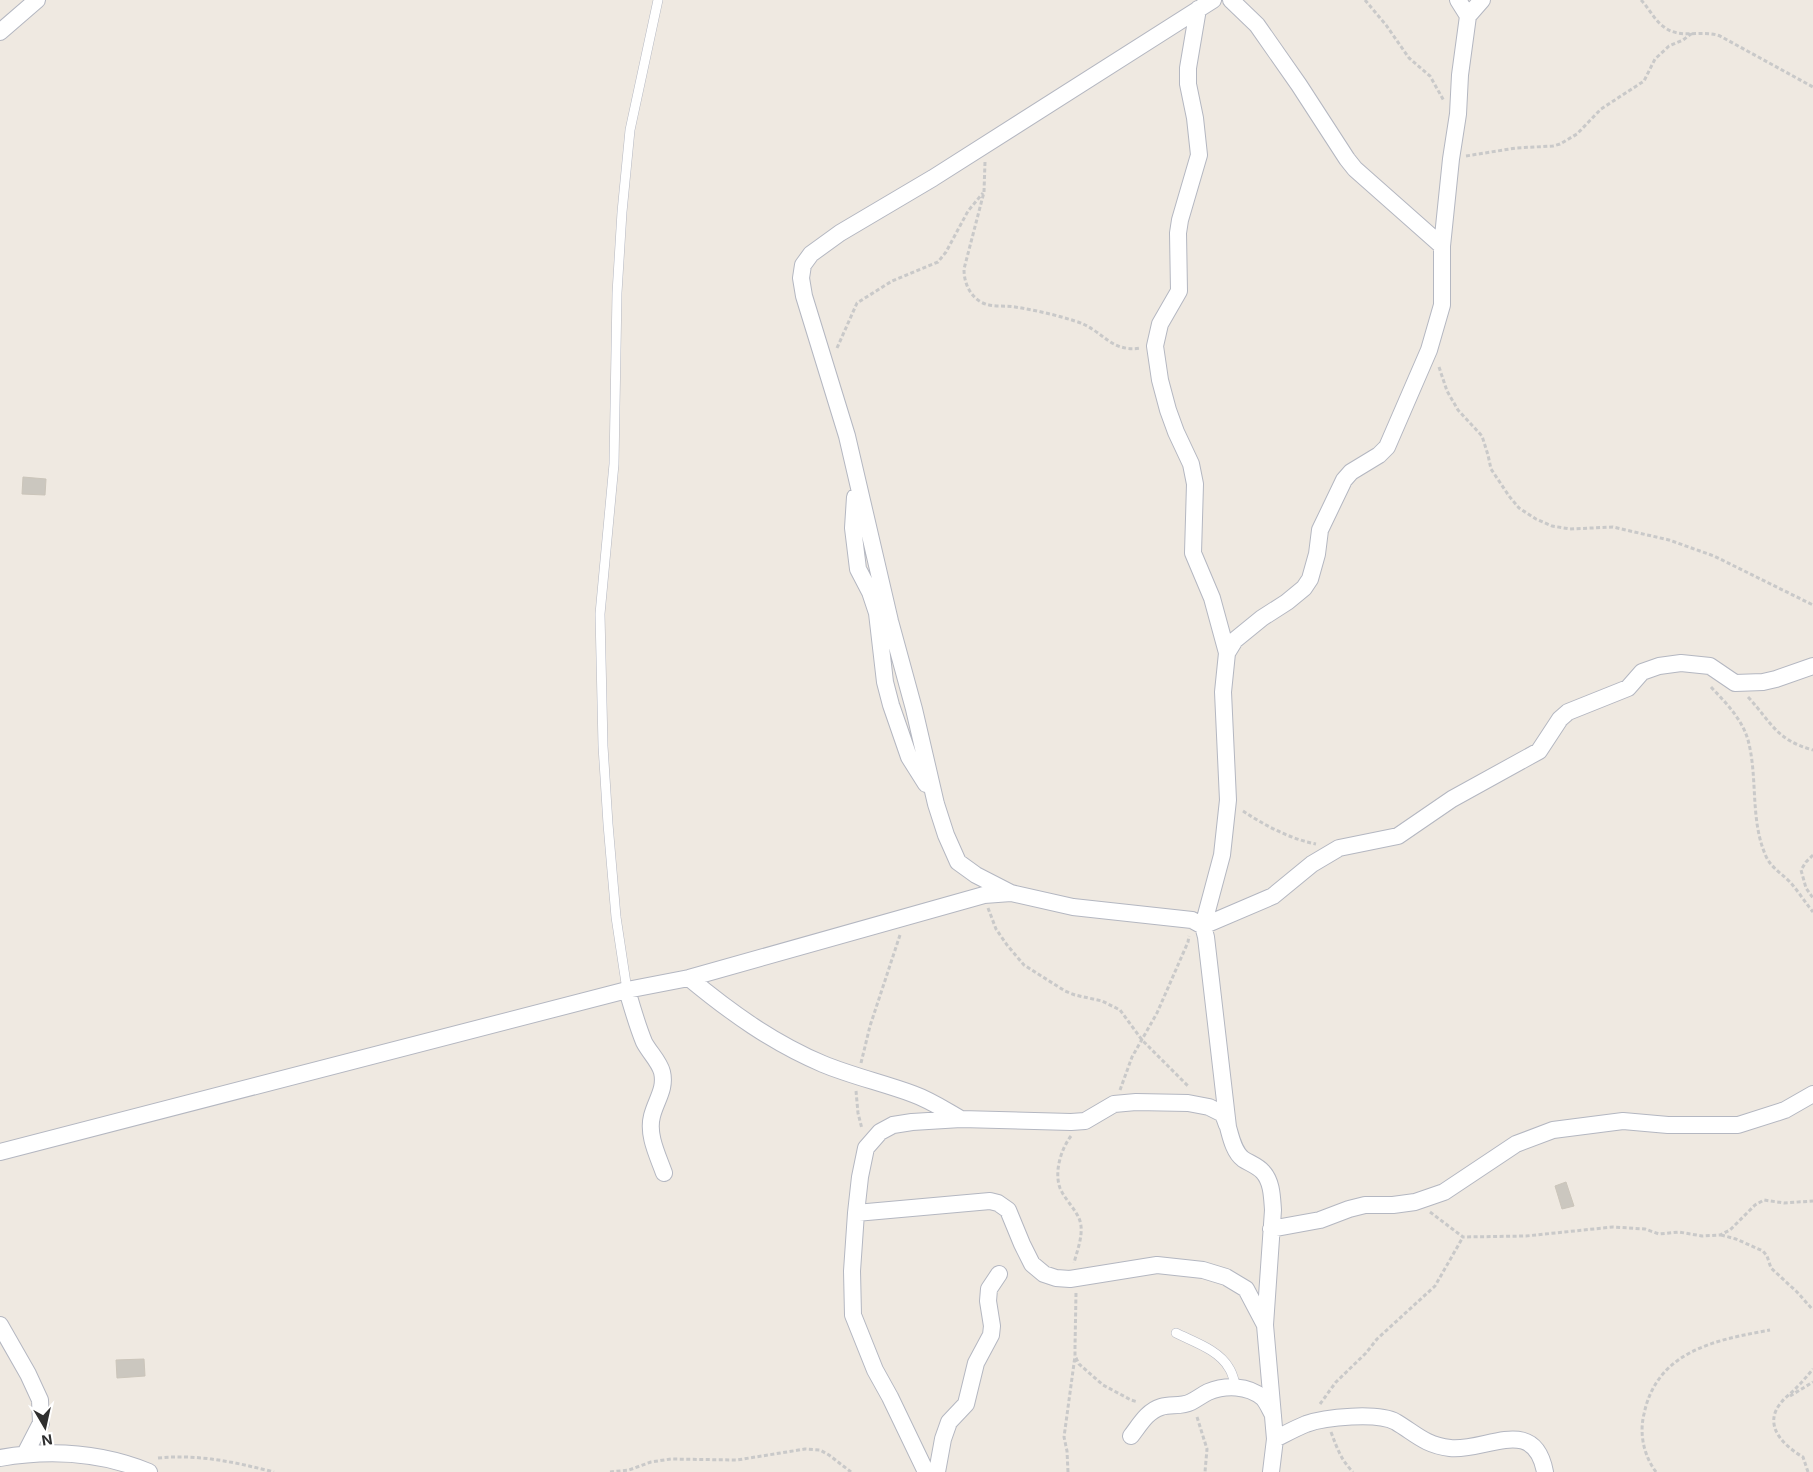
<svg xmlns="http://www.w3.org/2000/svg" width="1813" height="1472" font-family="Inter,sans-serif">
  <rect width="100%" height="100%" fill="#efe9e1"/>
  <path fill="#cbc7bf" stroke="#cbc5ba" d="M23 477 46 479 45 495 22 494Z
    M1566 1182 1574 1206 1562 1209 1555 1186Z
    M144 1359 145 1376 117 1378 116 1360Z"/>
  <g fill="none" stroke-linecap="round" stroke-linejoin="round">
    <defs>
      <path id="lane" d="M627 990 616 917 608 824 603 746 600 614 614 464 617 293 622 212 630 130 658 0
        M1176 1333C1194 1342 1219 1350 1229 1368 1233 1374 1234 1381 1236 1387"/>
      <path id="street" d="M1213 0 933 178 840 233 811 254 803 265 801 278 804 296 847 436 890 621 914 709 936 804 946 835 958 862 976 875 1011 893 1073 907 1192 920 1203 926 1206 937 1228 1127C1231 1138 1234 1152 1243 1159 1249 1163 1258 1166 1263 1172 1272 1182 1272 1197 1273 1210L1265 1325 1275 1439 1271 1472
        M1231 0 1257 25 1299 85 1347 159 1355 169 1442 246
        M1458 0 1468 16
        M1198 9 1188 68V84L1195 118 1199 155 1180 220 1178 233 1179 291 1160 324 1155 346 1160 380 1168 410 1176 432 1191 464 1195 484 1193 553 1212 598 1227 653 1223 692 1228 800 1222 855 1203 926
        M0 32 37 0
        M855 497 853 528 858 569 870 592 877 613 885 682 891 705 909 757 926 784
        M1227 653 1235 640 1262 618 1287 602 1304 588 1310 579 1317 554 1320 530 1344 480 1351 472 1379 455 1387 447 1429 350 1442 305V246L1451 159 1458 114 1460 75 1468 16 1482 0
        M1203 926 1273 896 1312 864 1339 848 1398 836 1452 799 1539 751 1560 719 1568 712 1628 688 1642 672 1659 666 1681 663 1710 666 1735 683 1763 682 1776 679 1813 666
        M689 978C730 1012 773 1043 823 1064 852 1076 883 1083 913 1094 930 1100 945 1110 961 1119
        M627 990C632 1007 637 1025 644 1042 649 1052 659 1061 662 1072 666 1089 656 1100 652 1116 647 1135 658 1156 664 1173
        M0 1152 627 990 689 978 984 895 1011 893
        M856 1213 990 1201 998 1203 1008 1210 1022 1244 1032 1264 1044 1274 1056 1278 1070 1279 1157 1265 1203 1270 1226 1277 1246 1289 1265 1325
        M1271 1229 1320 1220 1349 1209 1365 1205H1393L1415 1202 1444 1192 1516 1144 1553 1130 1623 1121 1668 1125H1738L1785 1110 1813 1094
        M0 1325 28 1374 40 1400 41 1423 25 1454
        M1131 1436C1139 1426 1147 1411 1161 1407 1171 1404 1181 1407 1191 1402 1197 1399 1202 1395 1208 1392 1225 1385 1248 1385 1263 1398 1267 1402 1270 1410 1273 1415
        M1275 1439C1285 1434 1296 1428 1306 1424 1325 1417 1378 1412 1396 1422 1416 1434 1425 1445 1450 1448 1486 1452 1534 1414 1545 1472
        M0 1458C52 1449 100 1452 149 1472
        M926 1472 890 1397 875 1370 853 1315 852 1271 856 1213 860 1177 866 1148 880 1132 893 1125 912 1122 961 1119 1071 1122 1085 1121 1114 1104 1136 1102 1188 1103 1209 1107 1223 1114 1227 1125
        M937 1472 943 1439 949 1422 966 1404 976 1363 991 1335 992 1326 988 1301 989 1289 999 1274"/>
    </defs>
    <use href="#lane" stroke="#b4b7c1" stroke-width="10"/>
    <use href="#street" stroke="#b4b7c1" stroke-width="18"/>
    <path stroke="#c9c9c9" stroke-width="3" stroke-dasharray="4 2.5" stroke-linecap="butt" d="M1365 0 1386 25 1409 58 1430 76 1444 101
      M1641 0C1649 8 1654 20 1664 27 1681 40 1702 29 1720 36L1813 87
      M1466 156 1516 148 1553 146 1560 144 1577 134 1601 109 1644 81 1655 59 1669 46 1683 40 1691 34 1690 32
      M985 162 984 192 964 269C964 282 969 295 981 302 992 308 1003 305 1015 307 1035 310 1056 315 1075 321 1103 329 1109 353 1141 348
      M837 348 857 303 892 281 938 262 946 252 968 211 983 193
      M1439 367 1447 391 1458 410 1482 436 1488 455 1491 469 1509 496 1519 508 1536 519 1552 526 1570 529 1613 527 1669 540 1714 556 1813 605
      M1711 687C1726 703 1742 719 1748 740 1758 777 1750 818 1765 854 1770 867 1780 872 1790 882 1798 891 1805 902 1813 912
      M1748 697C1772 723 1776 740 1813 750
      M1243 811C1264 825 1290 839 1316 844
      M1813 855 1806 862 1801 870 1806 888 1813 898
      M988 908 996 929 1007 945 1024 965 1065 991 1075 995 1102 1001 1120 1010 1142 1040 1189 1087
      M861 1063 870 1026 900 935
      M1120 1090 1132 1057 1157 1013 1188 942 1189 936
      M856 1091 858 1113 862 1129
      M1071 1136C1061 1149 1054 1172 1060 1188 1065 1200 1076 1209 1080 1221 1084 1234 1077 1251 1074 1263
      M1430 1212 1463 1237 1526 1236 1613 1227 1645 1229 1659 1234 1679 1232 1702 1236 1720 1235 1730 1230 1755 1205 1764 1200 1784 1203 1813 1201
      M1721 1235 1736 1239 1763 1251 1767 1256 1771 1268 1797 1292 1813 1310
      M1076 1293 1075 1347V1356L1079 1364 1103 1385 1131 1400 1138 1402
      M1790 1396 1813 1382
      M1320 1404 1336 1382 1366 1353 1377 1339 1435 1286 1463 1237
      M1197 1417 1207 1449 1205 1472
      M1331 1432C1337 1448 1341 1460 1353 1472
      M158 1458C199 1454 234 1462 274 1472
      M610 1472 629 1470 651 1462 671 1459 737 1460 805 1449 820 1450 829 1455 851 1472
      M1068 1472 1067 1451 1064 1437 1075 1356
      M1656 1472C1644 1456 1639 1434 1644 1414 1657 1351 1715 1340 1770 1330
      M1808 1472 1803 1457C1784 1446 1763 1426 1780 1404 1785 1397 1792 1393 1797 1387 1803 1381 1808 1375 1813 1369"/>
    <use href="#lane" stroke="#fff" stroke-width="9"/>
    <use href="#street" stroke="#fff" stroke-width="16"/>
  </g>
  <g transform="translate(45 1427) rotate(171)" stroke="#ffffff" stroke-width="4" paint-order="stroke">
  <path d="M0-4L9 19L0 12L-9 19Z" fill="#2e2e2e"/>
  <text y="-8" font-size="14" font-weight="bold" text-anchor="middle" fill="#2e2e2e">N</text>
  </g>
</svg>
